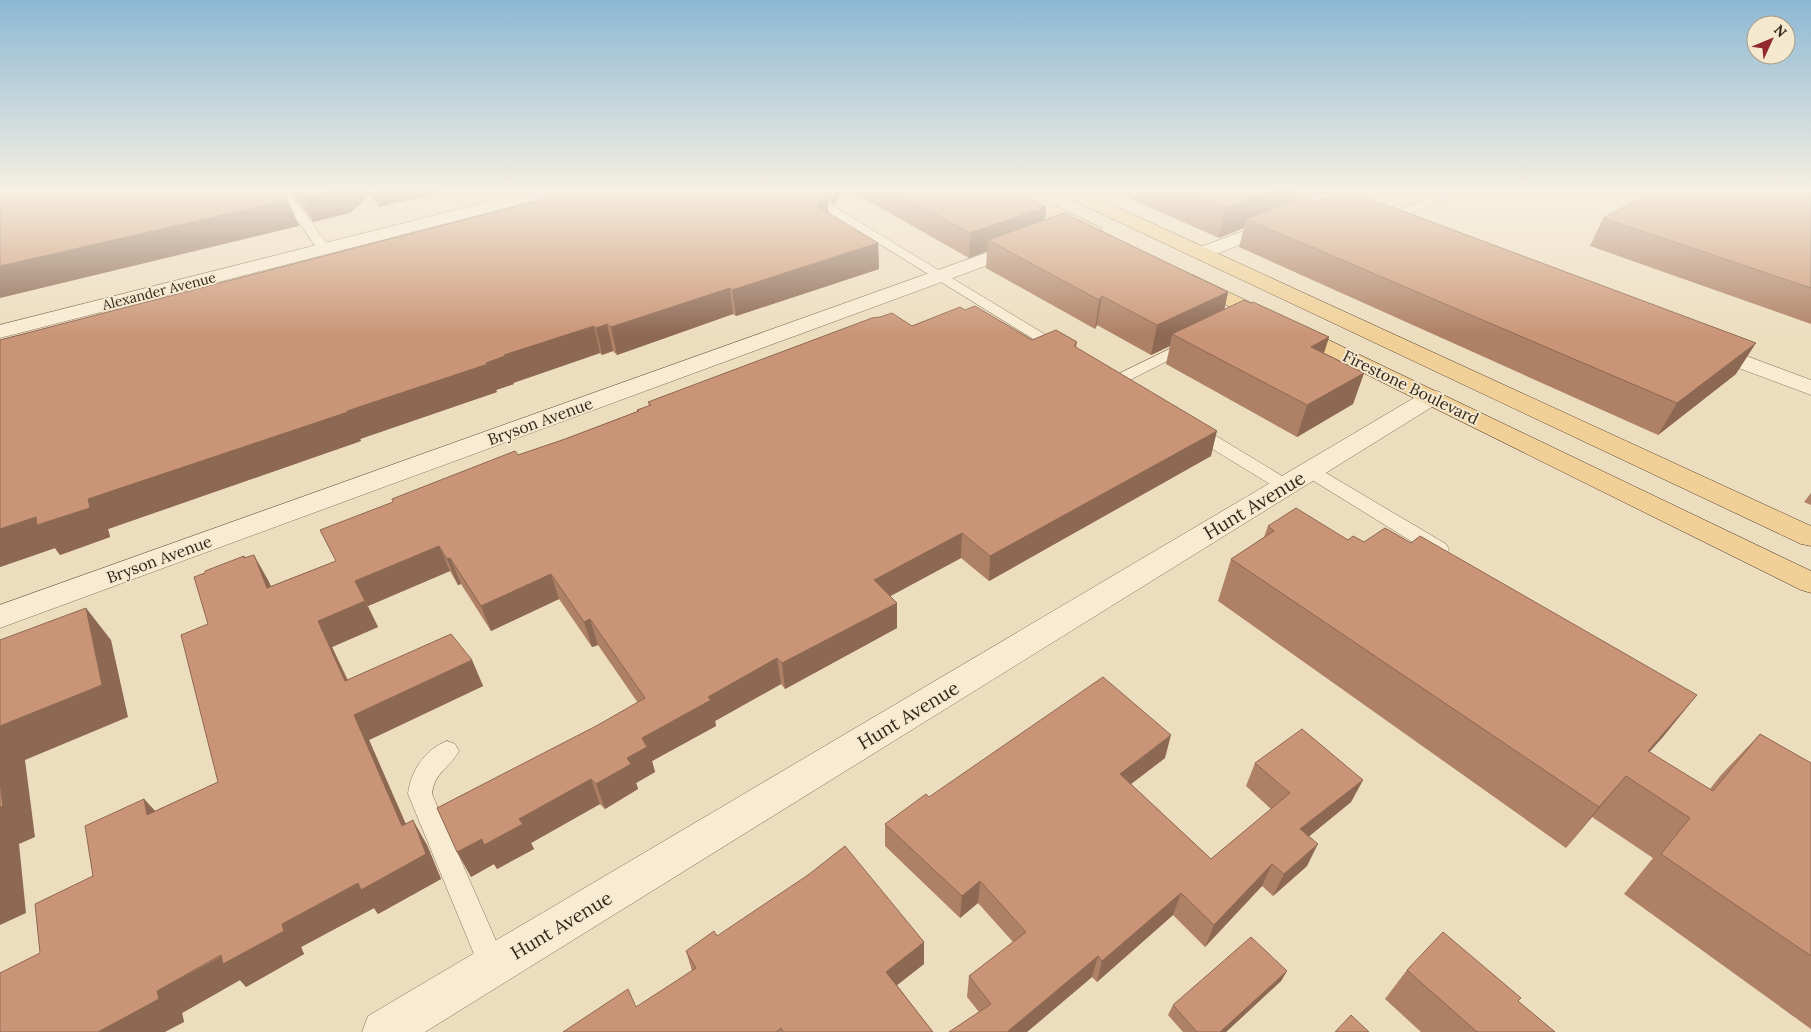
<svg xmlns="http://www.w3.org/2000/svg" width="1811" height="1032" font-family="Lora,serif">
  <rect width="100%" height="100%" fill="#edddbf"/>
  <g fill="none" stroke-linecap="round" stroke-linejoin="round">
    <defs>
      <path id="service" d="M276 191H288L331 249 330 252H320Z
        M794 191H808L1066 347 1069 350 1066 353H1056Z
        M1447 191H1463L1461 193 1387 224 1383 225 1377 221 1379 218Z
        M1192 338 1197 340 1200 343 1197 346 1120 385H1108L1106 382 1108 379Z
        M1192 424 1198 425 1292 482 1295 486 1292 490 1286 492 1280 490 1186 433 1184 429 1186 425Z
        M1310 465 1316 467 1446 544 1449 549 1446 554 1439 556 1432 554 1304 475 1301 471 1304 467Z
        M447 741 455 744 459 751C450 768 434 772 432 794L507 966 503 976 493 980 483 976 408 794C410 772 426 748 447 741Z"/>
      <path id="minor" d="M1293 191H1317L1365 209 1368 213 1365 217 1359 218 1353 217 1296 195Z
        M1276 219 1282 220 1285 224 1282 228 1209 257 1202 259 1195 257 1192 253 1195 249Z
        M1022 240 1029 242 1031 246 1029 250 0 628V605Z
        M1709 342 1811 380V395L1701 354 1698 349 1701 344Z
        M1432 390 1440 392 1444 397 1440 402 425 1032H362L368 1016 1424 392Z"/>
      <path id="tertiary" d="M531 191H560L557 195 0 338V325Z"/>
      <path id="primary" d="M1002 191H1024L1101 228 1103 232 1101 236 1094 238 1087 236 1005 195Z
        M1059 191H1082L1811 526V546L1801 544 1062 195Z
        M1193 275 1811 571V593L1801 590 1186 285 1183 281 1186 277Z"/>
    </defs>
    <use href="#service" stroke="#856e58" stroke-width="1"/>
    <use href="#minor" stroke="#856e58" stroke-width="1"/>
    <use href="#tertiary" stroke="#856e58" stroke-width="1"/>
    <use href="#primary" stroke="#523d2d" stroke-width="1"/>
    <use href="#service" fill="#f8ebd2" fill-rule="evenodd"/>
    <use href="#minor" fill="#f8ebd2" fill-rule="evenodd"/>
    <use href="#tertiary" fill="#f8ebd2" fill-rule="evenodd"/>
    <use href="#primary" fill="#f0d097" fill-rule="evenodd"/>
  </g>
  <path fill="#ae8065" d="M290 191H444L379 207 370 195 350 213 313 222Z
    M575 191H842L834 205 828 201V213L878 243 879 269 736 316 733 314 617 355 613 351 602 355 600 353 513 383 514 384 496 390 497 392 360 439 361 441 108 529 110 537 60 555 55 548 0 567V340Z
    M851 191H1014L1045 220 1228 292 1224 309 1329 337 1324 353 1364 373 1353 404 1297 437 1166 364 1170 346 1151 355 1097 325 1095 329 986 268 987 251 969 258Z
    M1113 191H1298L1295 200 1313 203 1736 374 1658 435 1239 247 1244 228 1219 238Z
    M1811 191V324L1590 246 1603 218Z
    M965 310 1032 340 1077 342 1076 348 1211 456 989 581 961 558 890 596 897 628 785 689 781 684 715 721 716 726 652 761 655 772 636 783 638 789 605 809 600 804 531 843 534 849 497 869 494 864 471 877 598 725 638 703 598 645 592 647 559 599 491 631 461 584 458 585 450 571 368 606 378 627 332 647 348 680 472 660 483 686 369 740 406 824 427 845 441 879 378 914 374 908 301 947 304 954 246 987 240 980 182 1013 184 1022 40 953 144 799 155 811 218 782 205 573 244 556 268 580 271 586 336 561 518 455 565 439 638 411 637 410 649 406 648 402Z
    M1811 493V505L1804 502Z
    M1268 526 1364 542 1411 543 1697 695 1649 752 1710 789 1721 775 1760 734 1811 763V1029L1624 894 1653 858 1592 817 1566 848 1218 601 1231 559 1264 537Z
    M1165 758 1131 784 1211 859 1271 809 1246 786 1255 763 1363 780 1351 802 1309 836 1307 866 1273 896 1262 886 1205 947 1173 915 1097 982 1092 977 1027 1032H949L979 1012 967 997 969 976 1013 942 978 903 960 918 885 846V824L929 797Z
    M717 936 924 964 897 985 933 1032H563L636 1007 692 971 686 951Z
    M1407 970 1518 1001 1555 1032H1421L1385 999Z
    M1287 971 1281 981 1226 1032H1183L1168 1015 1173 1005Z"/>
  <path fill="#8d6853" d="M328 191H368L370 195 350 213 313 222 303 197Z
    M373 191H444L379 207Z
    M827 191 828 214 817 206Z
    M834 191H842L834 205Z
    M1271 191H1298L1293 209 1246 219 1244 228 1219 238 1225 208Z
    M288 200 299 226 0 298V266Z
    M1046 207 1044 231 988 240 987 251 969 258 970 233Z
    M878 243 879 269 736 316 732 290Z
    M730 288 733 314 617 355 611 327Z
    M1228 292 1222 321 1172 334 1170 346 1151 355 1157 325Z
    M1102 296 1097 325 1095 329 1099 300Z
    M607 324 613 351 602 355 596 328Z
    M594 326 600 353 513 383 514 384 496 390 497 392 360 439 361 441 108 529 110 537 60 555 55 548 0 567V529L36 517 88 499 347 411 486 363 504 355Z
    M1329 337 1319 368 1311 347Z
    M1756 343 1736 374 1658 435 1677 403Z
    M1364 373 1353 404 1297 437 1307 405Z
    M1217 431 1211 456 989 581 990 556Z
    M962 533 961 558 874 605V580Z
    M439 546 450 571 368 606 355 581Z
    M254 555 268 580 282 613 267 588Z
    M450 558 461 584 458 585 447 559Z
    M551 574 559 599 491 631 481 606Z
    M365 601 378 627 332 647 359 707 345 681 318 621Z
    M897 603V628L785 689 782 663Z
    M86 608 111 640 128 717 25 760 35 837 19 844 26 913 0 925V726Z
    M590 619 598 645 592 647 584 622Z
    M777 658 781 684 715 721 716 726 652 761 655 772 636 783 638 789 605 809 596 784 627 758 642 738 708 697Z
    M472 660 483 686 369 740 417 850 402 826 354 715Z
    M1697 695 1663 737 1627 777 1648 751Z
    M1171 735 1165 758 1114 797 1120 774Z
    M1626 776 1592 817 1566 848 1599 807Z
    M591 779 600 804 531 843 534 849 497 869 494 864 471 877 457 852Z
    M1363 780 1351 802 1290 852 1300 829Z
    M144 799 166 823 147 815Z
    M413 820 427 845 441 879 378 914 374 908 301 947 304 954 246 987 240 980 182 1013 184 1022 165 1032H98L157 991 282 924Z
    M1318 844 1307 866 1273 896 1284 874Z
    M1272 864 1262 886 1205 947 1214 925Z
    M980 881 978 903 960 918 962 896Z
    M1181 893 1173 915 1097 982 1102 961Z
    M924 942V964L887 993 886 972Z
    M1098 956 1092 977 1027 1032H1007Z
    M1287 971 1281 981 1226 1032H1220Z"/>
  <path fill="#ca9576" stroke="#8d6853" d="M0 191H281L288 200 0 266Z
    M299 191H328L303 197Z
    M575 191H827L817 206 878 243 732 290 730 288 611 327 607 324 596 328 594 326 504 355 505 356 486 363 488 364 347 411 348 412 88 499 90 508 37 525 36 517 0 529V340Z
    M893 191H1014L1046 207 970 233Z
    M1184 191H1271L1225 208Z
    M1343 191H1349L1756 343 1677 403 1246 219 1308 195 1313 203Z
    M1654 191H1811V288L1603 218Z
    M1064 213 1228 292 1157 325 1102 296 1099 300 988 240Z
    M1244 300 1251 303 1253 302 1329 337 1311 347 1364 373 1307 405 1172 334Z
    M975 306 1032 340 1056 330 1077 342 1074 346 1217 431 990 556 962 533 874 580 897 603 782 663 777 658 708 697 711 700 642 738 647 747 627 758 631 764 596 784 591 779 519 819 523 824 484 845 482 839 457 852 437 808 598 725 645 698 590 619 584 622 551 574 481 606 450 558 447 559 439 546 355 581 365 601 318 621 345 681 451 634 472 660 354 715 402 826 413 820 426 854 361 890 358 883 282 924 284 931 223 964 221 955 157 991 159 999 98 1032H0V973L40 953 35 904 93 876 85 826 144 799 147 815 218 782 181 635 208 624 194 577 205 573V571L244 556V558L254 555 267 588 336 561 320 530 393 502 392 499 515 451 518 455 565 439 639 411 637 410 651 405 648 402 872 318 880 317 892 313 912 326 960 307 965 310Z
    M1296 508 1348 540 1353 536 1364 542 1385 528 1411 543 1420 536 1697 695 1648 751 1713 791 1760 734 1811 763V956L1661 854 1690 818 1626 776 1599 807 1231 559 1274 531 1268 526Z
    M86 608 102 685 0 726V640Z
    M1103 677 1171 735 1120 774 1211 859 1290 793 1255 763 1302 729 1363 780 1300 829 1318 844 1284 874 1272 864 1214 925 1181 893 1102 961 1098 956 1007 1032H949L991 1004 969 976 1026 932 980 881 962 896 885 824 926 794 929 797Z
    M0 782 3 806 0 807Z
    M845 846 924 942 886 972 933 1032H783L781 1028 776 1032H563L628 989 636 1007 696 968 686 951 714 931 717 936 808 875Z
    M1443 932 1521 998 1518 1001 1555 1032H1477L1407 970Z
    M1251 937 1287 971 1220 1032H1197L1173 1005Z
    M1351 1015 1369 1032H1335Z"/>
  <linearGradient id="sky" x2="0" y2="1"><stop stop-color="#8cb8d4"/><stop offset="0.57" stop-color="#f7f0e2"/><stop offset="1" stop-color="#f7f0e2" stop-opacity="0"/></linearGradient>
  <rect width="1811" height="335" fill="url(#sky)"/>
  <g text-anchor="middle" dominant-baseline="central" stroke-width="4" stroke-linejoin="round" paint-order="stroke">
    <g font-size="14" fill="#35271c" stroke="#f4e8cf">
      <text transform="translate(159 291) rotate(-14)">Alexander Avenue</text>
    </g>
    <g font-size="16" fill="#35271c" stroke="#f4e8cf">
      <text transform="translate(1411 387) rotate(26)">Firestone Boulevard</text>
      <text transform="translate(540 421) rotate(-20)">Bryson Avenue</text>
      <text transform="translate(159 559) rotate(-20)">Bryson Avenue</text>
    </g>
    <g font-size="19" fill="#35271c" stroke="#f4e8cf">
      <text transform="translate(1254 505) rotate(-31)">Hunt Avenue</text>
      <text transform="translate(908 715) rotate(-31)">Hunt Avenue</text>
      <text transform="translate(561 925) rotate(-31)">Hunt Avenue</text>
    </g>
  </g>
  <g transform="translate(1771 40) rotate(46)"><circle r="24" fill="#f4e8cf" stroke="#a89b87"/>
  <path d="M0-4L9 19L0 12L-9 19Z" fill="#92292f"/>
  <text y="-8" font-size="14" font-weight="bold" text-anchor="middle" fill="#35271c">N</text>
  </g>
</svg>
